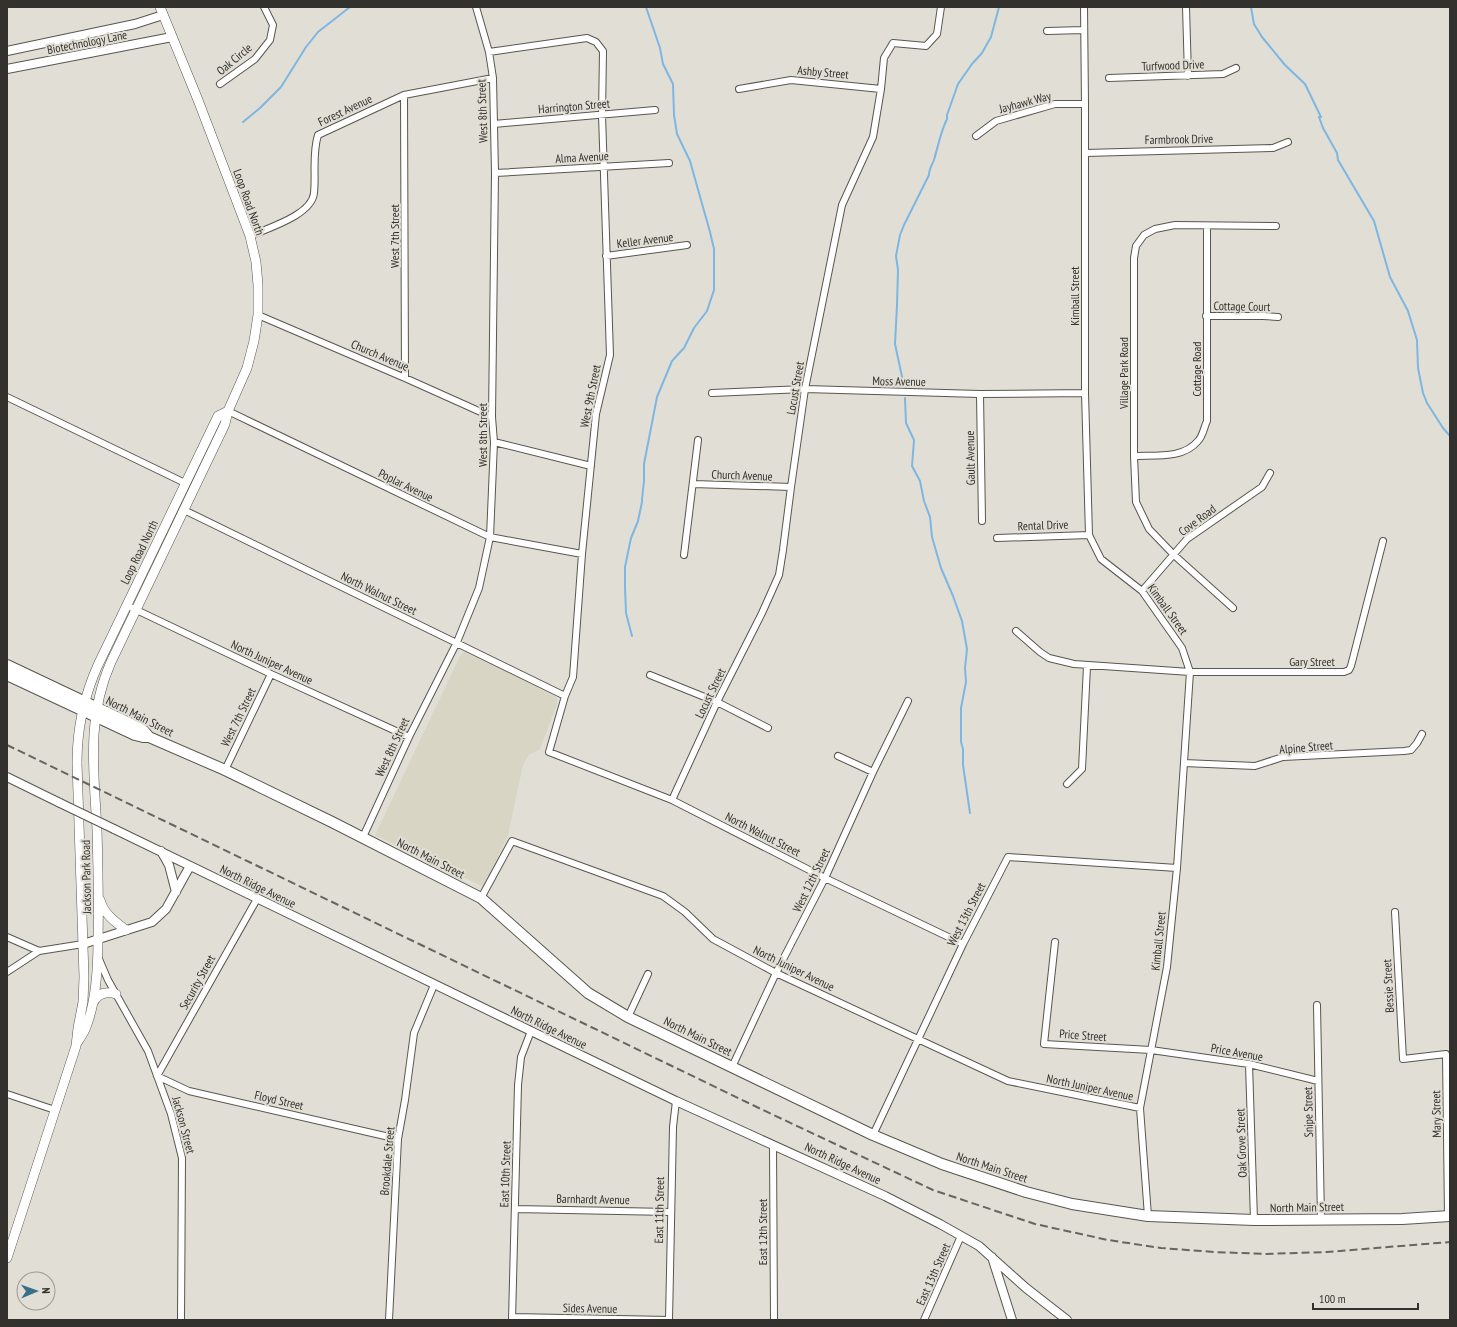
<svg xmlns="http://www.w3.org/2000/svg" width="1457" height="1327" font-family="'PT Sans Narrow',sans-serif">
  <rect width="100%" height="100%" fill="#e1dfd5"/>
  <path fill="#d9d5c4" d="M464 652 512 674 556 697 557 699V704L540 749 529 755 523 765 508 835 484 887 375 835 460 656Z"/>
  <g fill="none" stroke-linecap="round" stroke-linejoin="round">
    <path stroke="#7db6e2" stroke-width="2" d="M1251 7 1254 24 1262 37 1285 65 1305 84 1321 117H1319L1323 128 1337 153 1338 160 1374 221 1390 277 1408 311 1417 340 1418 368 1423 393 1427 403 1443 428 1450 436
      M243 122 260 108 281 87 306 47 318 32 350 7
      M904 386 895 344 897 305 898 270 896 256 900 235 904 225 929 175C929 169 932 165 934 160 938 146 941 131 947 119V115L958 84 972 64 982 53 991 37 999 7
      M905 398 906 423 914 440 912 466 920 481 924 501 930 517 932 537 941 568 953 596 962 621 967 649 965 668 966 682 961 708V742L963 749V765L970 813
      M632 636 626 613 625 587V567L631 538 638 521 642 502V499L644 481V464L657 397 672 361 684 348 694 328 707 311 714 290V249L710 232 690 161 677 134 674 115 673 84 663 64 660 48 646 7"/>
    <defs>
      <path id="minor" d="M1084 7 1085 104V393L1089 535 1101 559 1142 591 1182 648 1190 672 1177 868 1167 967 1140 1108 1148 1216
        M1186 7 1188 76
        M1047 31 1084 30
        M489 52 587 38 596 42 603 51 602 115 610 355 596 414 582 554 573 677 565 696 549 752 672 800 825 878 963 944
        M1109 78 1223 74 1236 68
        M220 84 255 59 270 40 273 25 264 7
        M739 89 791 80 881 89
        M404 95 405 378
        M494 124 655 110
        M976 136 996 121 1055 104H1085
        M1085 153 1273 148 1288 142
        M495 173 669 163
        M250 236C268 228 312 215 314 193 316 174 312 154 318 135L404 95 493 78
        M606 256 687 245
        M258 315 405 378 492 417
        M1206 316H1263L1278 317
        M712 393 805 389 980 394 1085 393
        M980 394 982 521
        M7 397 185 483
        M228 411 490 537 582 554
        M494 442 591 466
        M1134 456C1156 455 1183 459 1198 441 1203 436 1204 427 1207 421V226
        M693 484 791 487
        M184 510 565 696
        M997 538 1089 535
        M684 555 698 440
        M1142 591 1187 539 1262 487 1270 473
        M126 605 271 674 409 737
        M1233 608 1174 555 1149 529 1136 502 1134 456V258L1136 246 1144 235 1155 229 1175 225 1276 226
        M1016 631 1040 652 1049 658 1074 664 1190 672H1344L1349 670 1351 666 1383 541
        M650 675 717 702 768 728
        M838 756 873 772
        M1184 763 1255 766 1283 757 1404 751 1411 750 1417 743 1422 734
        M225 770 271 674
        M1067 784 1082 769 1087 666
        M672 800 717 702 762 613 779 575 783 550 791 487 805 389 842 205 873 137 881 89 884 58 893 43 926 46 937 34 941 7
        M363 837 409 737 457 642 479 588 490 537 494 442 492 417 495 173 493 78 489 52 476 7
        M481 898 512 841 663 896 685 912 713 939 776 973 1008 1081 1140 1108
        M257 899 157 1076 189 1091 398 1139
        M1395 912 1403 1059 1446 1054 1448 1217
        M7 937 39 951 83 944
        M1055 942 1044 1044 1151 1050 1249 1064 1318 1081
        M99 959 108 980 148 1051 171 1114 182 1158 181 1320
        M7 972 39 951
        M1317 1005 1321 1219
        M628 1017 648 974
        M1249 1064 1254 1220
        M732 1067 776 973 825 878 873 772 908 701
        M7 1094 55 1110
        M873 1135 963 944 1008 857 1177 868
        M773 1145 774 1320
        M515 1209 670 1212
        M512 1317 669 1320 673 1127 676 1101
        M389 1320 398 1139 405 1100 414 1033 434 985
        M512 1320 518 1085 521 1057 531 1031
        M924 1320 961 1236"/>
      <path id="tertiary" d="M7 51 135 24 163 15
        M7 69 172 37
        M7 777 60 803
        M114 829 531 1031 676 1101 885 1196 940 1224 979 1246 1026 1288 1067 1320
        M161 851 169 865 176 892
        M83 944 152 922 166 909 190 866
        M992 1257 1012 1320"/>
      <path id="secondary" d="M100 900C104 914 115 922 126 930
        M93 1003C98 993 106 991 116 994
        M77 1043C80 1038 84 1033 86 1027 96 1002 98 967 98 940 99 903 98 867 97 830 94 772 86 718 111 662L225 424 228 411 247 368 254 341 258 315V285L256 262 250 236 198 100 160 7
        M7 1258 76 1046 78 1028 83 1002 84 977 77 763C77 729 84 696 98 665L218 416 228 411"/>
      <path id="primary" d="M7 665 140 728 144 731 149 737 225 770 332 822 481 898 588 993 628 1017 873 1135 942 1164 1026 1192 1072 1204 1148 1216 1254 1220 1402 1219 1450 1216
        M7 675 135 735 143 737H149"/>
    </defs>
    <use href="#minor" stroke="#58564e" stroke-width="8"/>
    <use href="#tertiary" stroke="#58564e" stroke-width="10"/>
    <use href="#secondary" stroke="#58564e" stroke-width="10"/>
    <use href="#primary" stroke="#58564e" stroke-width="12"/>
    <use href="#minor" stroke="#fff" stroke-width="6"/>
    <use href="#tertiary" stroke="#fff" stroke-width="8"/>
    <use href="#secondary" stroke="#fff" stroke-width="9"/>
    <use href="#primary" stroke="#fff" stroke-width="10"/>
    <path stroke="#676560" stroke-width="2" stroke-dasharray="8 4" stroke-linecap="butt" d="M7 745 763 1110 933 1190 1035 1224 1108 1240 1161 1248 1214 1252 1266 1254 1327 1252 1450 1242"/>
    <defs>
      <path id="tertiary-bridge" d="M60 803 114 829"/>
    </defs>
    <use href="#tertiary-bridge" stroke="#58564e" stroke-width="10" stroke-linecap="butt"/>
    <use href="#tertiary-bridge" stroke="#fff" stroke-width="8"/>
  </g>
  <g text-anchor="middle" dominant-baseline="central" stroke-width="4" stroke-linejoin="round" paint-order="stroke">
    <g font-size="12" fill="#32312e" stroke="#e1dfd5">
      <text transform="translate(87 42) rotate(-11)">Biotechnology Lane</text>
      <text transform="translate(234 59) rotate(-40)">Oak Circle</text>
      <text transform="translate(1173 65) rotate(-2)">Turfwood Drive</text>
      <text transform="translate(823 72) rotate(5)">Ashby Street</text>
      <text transform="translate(1025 102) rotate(-15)">Jayhawk Way</text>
      <text transform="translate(574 106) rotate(-5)">Harrington Street</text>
      <text transform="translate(345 110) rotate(-25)">Forest Avenue</text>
      <text transform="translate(482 111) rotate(-92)">West 8th Street</text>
      <text transform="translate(1179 139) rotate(-1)">Farmbrook Drive</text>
      <text transform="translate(582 157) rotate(-3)">Alma Avenue</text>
      <text transform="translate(249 202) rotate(70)">Loop Road North</text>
      <text transform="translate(394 236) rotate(-90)">West 7th Street</text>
      <text transform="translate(645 240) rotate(-7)">Keller Avenue</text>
      <text transform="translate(1074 296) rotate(-90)">Kimball Street</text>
      <text transform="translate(1242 306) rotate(1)">Cottage Court</text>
      <text transform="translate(380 355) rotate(23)">Church Avenue</text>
      <text transform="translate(1196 369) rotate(-90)">Cottage Road</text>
      <text transform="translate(1123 373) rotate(-90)">Village Park Road</text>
      <text transform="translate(899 381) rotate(1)">Moss Avenue</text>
      <text transform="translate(795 388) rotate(-80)">Locust Street</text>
      <text transform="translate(590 396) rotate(-79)">West 9th Street</text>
      <text transform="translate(482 435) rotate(-90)">West 8th Street</text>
      <text transform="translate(970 458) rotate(-91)">Gault Avenue</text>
      <text transform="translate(742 475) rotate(2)">Church Avenue</text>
      <text transform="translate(406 485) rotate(26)">Poplar Avenue</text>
      <text transform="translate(1197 520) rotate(-37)">Cove Road</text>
      <text transform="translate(1043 525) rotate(-2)">Rental Drive</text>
      <text transform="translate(139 552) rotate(-64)">Loop Road North</text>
      <text transform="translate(379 593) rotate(26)">North Walnut Street</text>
      <text transform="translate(1168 609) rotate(54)">Kimball Street</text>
      <text x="1312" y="661">Gary Street</text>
      <text transform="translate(272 662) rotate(25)">North Juniper Avenue</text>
      <text transform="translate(710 693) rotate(-64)">Locust Street</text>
      <text transform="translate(140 716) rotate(27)">North Main Street</text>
      <text transform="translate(238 717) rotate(-64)">West 7th Street</text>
      <text transform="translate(392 747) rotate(-65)">West 8th Street</text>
      <text transform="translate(1306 747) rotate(-5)">Alpine Street</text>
      <text transform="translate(763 834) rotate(27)">North Walnut Street</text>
      <text transform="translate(431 858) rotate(27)">North Main Street</text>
      <text transform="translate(86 877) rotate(-91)">Jackson Park Road</text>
      <text transform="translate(811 880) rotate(-64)">West 12th Street</text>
      <text transform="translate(258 886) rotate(26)">North Ridge Avenue</text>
      <text transform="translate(966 914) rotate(-63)">West 13th Street</text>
      <text transform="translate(1158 941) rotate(-84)">Kimball Street</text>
      <text transform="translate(794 968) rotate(26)">North Juniper Avenue</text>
      <text transform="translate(197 982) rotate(-61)">Security Street</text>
      <text transform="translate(1388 986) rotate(-93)">Bessie Street</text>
      <text transform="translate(549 1027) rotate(26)">North Ridge Avenue</text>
      <text transform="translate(1083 1035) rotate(4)">Price Street</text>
      <text transform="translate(698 1036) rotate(26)">North Main Street</text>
      <text transform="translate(1237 1052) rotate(10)">Price Avenue</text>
      <text transform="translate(1090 1087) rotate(12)">North Juniper Avenue</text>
      <text transform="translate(279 1100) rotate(13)">Floyd Street</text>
      <text transform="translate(1308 1112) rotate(-91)">Snipe Street</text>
      <text transform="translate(1436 1114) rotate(-91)">Mary Street</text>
      <text transform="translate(184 1125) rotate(75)">Jackson Street</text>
      <text transform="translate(1241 1143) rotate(-92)">Oak Grove Street</text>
      <text transform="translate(387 1161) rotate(-85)">Brookdale Street</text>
      <text transform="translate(843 1163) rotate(25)">North Ridge Avenue</text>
      <text transform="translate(992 1167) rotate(18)">North Main Street</text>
      <text transform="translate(505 1174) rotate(-88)">East 10th Street</text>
      <text transform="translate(593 1199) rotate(1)">Barnhardt Avenue</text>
      <text transform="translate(1307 1207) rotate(-1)">North Main Street</text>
      <text transform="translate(659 1210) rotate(-89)">East 11th Street</text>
      <text transform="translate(762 1232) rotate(-90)">East 12th Street</text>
      <text transform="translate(933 1274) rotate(-66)">East 13th Street</text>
      <text transform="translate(590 1308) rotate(1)">Sides Avenue</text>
    </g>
  </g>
  <rect width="1457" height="1327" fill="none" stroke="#32312e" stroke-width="16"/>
  <g transform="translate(36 1291) rotate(88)"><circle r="19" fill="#e1dfd5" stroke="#9b9992"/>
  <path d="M0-3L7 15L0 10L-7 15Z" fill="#386f89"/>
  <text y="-6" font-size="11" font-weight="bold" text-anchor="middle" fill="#32312e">N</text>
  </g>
  <path d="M1313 1303v6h105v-6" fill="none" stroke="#32312e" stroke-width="2"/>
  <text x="1319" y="1303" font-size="12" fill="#32312e" stroke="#e1dfd5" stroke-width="3" paint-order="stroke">100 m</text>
</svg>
